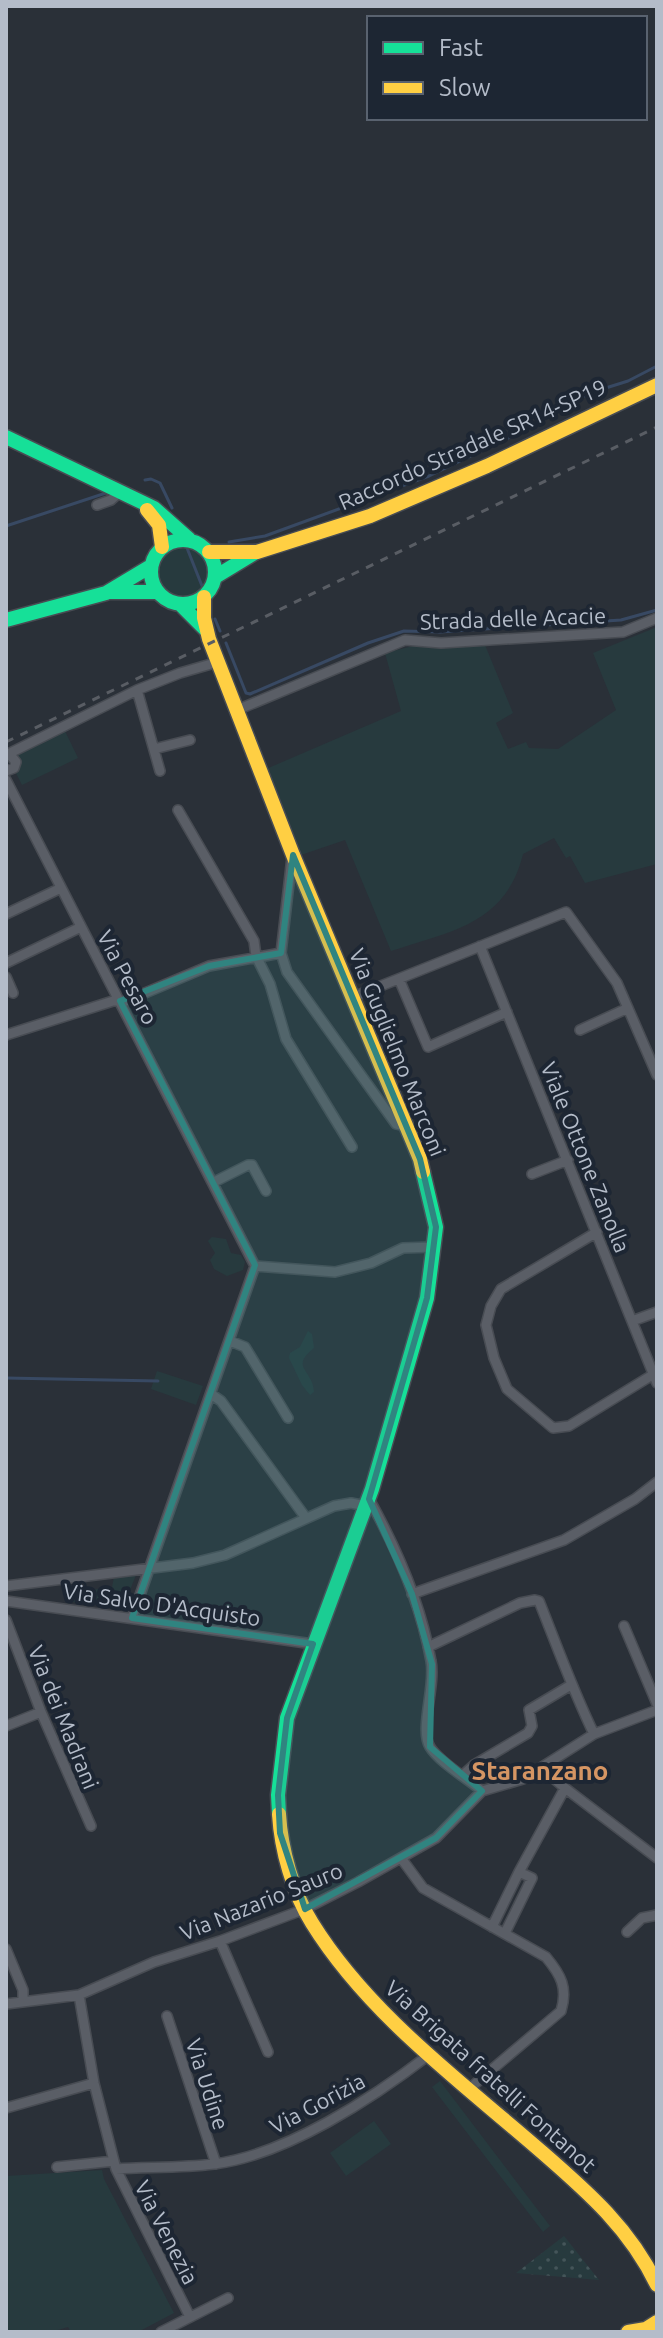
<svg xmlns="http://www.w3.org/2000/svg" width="663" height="2338" font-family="Ubuntu,sans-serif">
  <defs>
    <pattern id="park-dots" width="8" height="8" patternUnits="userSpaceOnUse" patternTransform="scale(2)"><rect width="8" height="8" fill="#273a3e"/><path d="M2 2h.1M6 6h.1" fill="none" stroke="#445559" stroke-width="1.8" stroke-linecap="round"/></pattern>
  </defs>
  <rect width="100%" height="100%" fill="#2a3038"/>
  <path fill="#273a3e" d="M156 571a27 27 0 1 1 54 0a27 27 0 1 1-54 0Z
    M657 627V864L585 883 570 856 566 858 554 838 523 854C506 924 451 931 391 951L345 840 301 855 266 769 401 711 385 653 413 646 485 645 513 713 496 723 508 749 526 742 529 748 558 749 616 710 593 653Z
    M65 731 78 758 22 785 15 771 19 762 16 754Z
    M212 1237 226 1239 231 1253 241 1255 245 1262 243 1270 227 1276 214 1269 210 1260 215 1253 208 1241Z
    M308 1331 312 1334 314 1348C289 1368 313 1369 314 1392L310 1395 302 1385 289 1358 290 1353 300 1347Z
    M157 1371 203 1386 196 1405 151 1389Z
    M136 1575 123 1608 65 1601 70 1593 112 1587 114 1577Z
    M440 2081 550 2226 543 2232 432 2087Z
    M374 2121 391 2144 346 2176 330 2153Z
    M102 2170 104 2179 174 2313 138 2332H71L68 2327 51 2332H6V2176Z"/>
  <path fill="url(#park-dots)" d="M564 2236 599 2280 516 2273Z"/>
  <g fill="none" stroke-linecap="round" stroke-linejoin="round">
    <path stroke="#384963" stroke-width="3" d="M145 480 151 479 160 483 172 508
      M6 526 109 492
      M229 542 265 536 429 476 539 423 560 408 593 392 628 381 657 366
      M187 548 204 591
      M215 619 220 631
      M226 643 246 693 250 694 368 643 404 631 440 632 621 620 657 610
      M6 1378 158 1381"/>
    <defs>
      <path id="street" d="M97 505 111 500 121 491
        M137 690 160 771
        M237 710 405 640 441 643 623 632 657 618
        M154 749 190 740
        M6 755 137 690 180 673 218 662
        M6 755 11 756 16 762 14 768 6 771
        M6 780 255 1266 132 1618
        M178 810 254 941 256 956 270 984 286 1039 352 1147
        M292 857 281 953 287 972 396 1124 405 1126
        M6 914 61 888
        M480 946 657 1383
        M6 963 81 927
        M6 977 13 993
        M399 979 428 1047 507 1012
        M353 997 566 912 617 983 657 1075
        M580 1030 628 1008
        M6 1035 113 1001H126L209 966 281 953
        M532 1174 568 1160
        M214 1182 248 1165H252L266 1191
        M597 1232 501 1289 491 1306 486 1325 494 1358 507 1389 553 1428 569 1426 654 1374
        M255 1266 335 1272 371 1263 403 1248 433 1247
        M632 1321 657 1312
        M230 1341 245 1347 288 1418
        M211 1394 221 1401 306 1518
        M369 1499C397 1549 421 1605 431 1661 436 1685 419 1730 430 1747 439 1762 468 1779 482 1791
        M6 1586 193 1563 225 1555 334 1506 351 1503 366 1506
        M412 1594 564 1540 635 1499 657 1482
        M6 1601 313 1644
        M6 1620 41 1712 91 1826
        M624 1626 657 1704
        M428 1647 520 1603 535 1600 539 1601C557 1646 573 1691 594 1734
        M6 1726 41 1712
        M546 1767 553 1778 565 1788 657 1858
        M463 1775 474 1765 528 1733 532 1726 529 1710 571 1685
        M401 1858 423 1888 546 1957C561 1975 568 1988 561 2011L469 2089
        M519 1872 565 1788
        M492 1927 519 1872 532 1878 505 1933
        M627 1932 642 1918 657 1915
        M220 1941 268 2052
        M6 1949 23 1990V2002
        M79 1995 94 2083 116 2169 190 2317
        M6 2004 79 1995 154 1962 220 1941 305 1909 358 1882 436 1838 482 1791 523 1779 594 1734 657 1710
        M167 2016 216 2164
        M6 2108 94 2083
        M57 2167 114 2161
        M116 2169C148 2167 182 2168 214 2164 286 2155 373 2098 430 2054
        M161 2332 228 2298"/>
      <path id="fast" d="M6 437 154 508 189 539
        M151 572a32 32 0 1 1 64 0a32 32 0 1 1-64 0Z
        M215 577 256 552
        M110 592H158
        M180 604 205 629
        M6 620 106 593 151 566
        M279 1814 278 1795 287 1718 372 1489 427 1298 436 1227 423 1172"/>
      <path id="slow" d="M147 510 159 525 162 547
        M209 552H257L370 516 487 466 657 385
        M204 597V618L209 639 293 855 420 1159 423 1172
        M279 1814C281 1849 293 1893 312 1923 369 2015 463 2083 543 2153 589 2193 630 2229 657 2285
        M628 2332 646 2329 657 2322"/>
    </defs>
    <use href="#street" stroke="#484c53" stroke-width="12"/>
    <use href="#fast" stroke="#484c53" stroke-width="17"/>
    <use href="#slow" stroke="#484c53" stroke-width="17"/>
    <use href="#street" stroke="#5a5e66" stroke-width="9"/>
    <use href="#fast" stroke="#16e098" stroke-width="14"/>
    <use href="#slow" stroke="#ffcf43" stroke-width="14"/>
    <path stroke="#595d64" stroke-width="3" stroke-dasharray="8 8" stroke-linecap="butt" d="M6 742 657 427"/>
  </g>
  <path fill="#308480" fill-opacity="0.2" stroke="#308480" stroke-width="6" stroke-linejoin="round" d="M293 855 420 1159 436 1227 427 1298 369 1499 412 1594 432 1664 430 1747 482 1791 436 1838 305 1909 280 1833 278 1795 287 1718 313 1644 132 1618 255 1265 120 1001 209 966 281 953Z"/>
  <g text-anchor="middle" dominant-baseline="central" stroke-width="8" stroke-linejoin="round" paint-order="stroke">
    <g font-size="22" fill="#b4bcc9" stroke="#1d2633">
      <text transform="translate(472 444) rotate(-24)">Raccordo Stradale SR14-SP19</text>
      <text transform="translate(513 618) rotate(-2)">Strada delle Acacie</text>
      <text transform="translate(128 977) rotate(62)">Via Pesaro</text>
      <text transform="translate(398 1052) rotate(68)">Via Guglielmo Marconi</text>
      <text transform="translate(586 1157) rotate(68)">Viale Ottone Zanolla</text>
      <text transform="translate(162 1604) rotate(8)">Via Salvo D'Acquisto</text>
      <text transform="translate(64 1717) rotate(68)">Via dei Madrani</text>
      <text transform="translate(261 1901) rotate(-22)">Via Nazario Sauro</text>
      <text transform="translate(491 2076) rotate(42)">Via Brigata fratelli Fontanot</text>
      <text transform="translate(208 2084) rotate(72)">Via Udine</text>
      <text transform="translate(317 2103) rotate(-28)">Via Gorizia</text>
      <text transform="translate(167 2232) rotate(63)">Via Venezia</text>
    </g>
    <g font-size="26" font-weight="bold" fill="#d59563" stroke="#1d2633">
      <text x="540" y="1770">Staranzano</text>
    </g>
  </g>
  <rect width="663" height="2338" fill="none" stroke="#b4bcc9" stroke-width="16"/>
  <rect x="367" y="16" width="280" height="104" fill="#1d2633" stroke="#59626f" stroke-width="2"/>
  <rect x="383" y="42" width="40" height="12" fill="#16e098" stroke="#59626f" stroke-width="2"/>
  <text x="439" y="56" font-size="24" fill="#b4bcc9">Fast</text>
  <rect x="383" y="82" width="40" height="12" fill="#ffcf43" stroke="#59626f" stroke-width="2"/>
  <text x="439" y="96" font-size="24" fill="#b4bcc9">Slow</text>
</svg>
